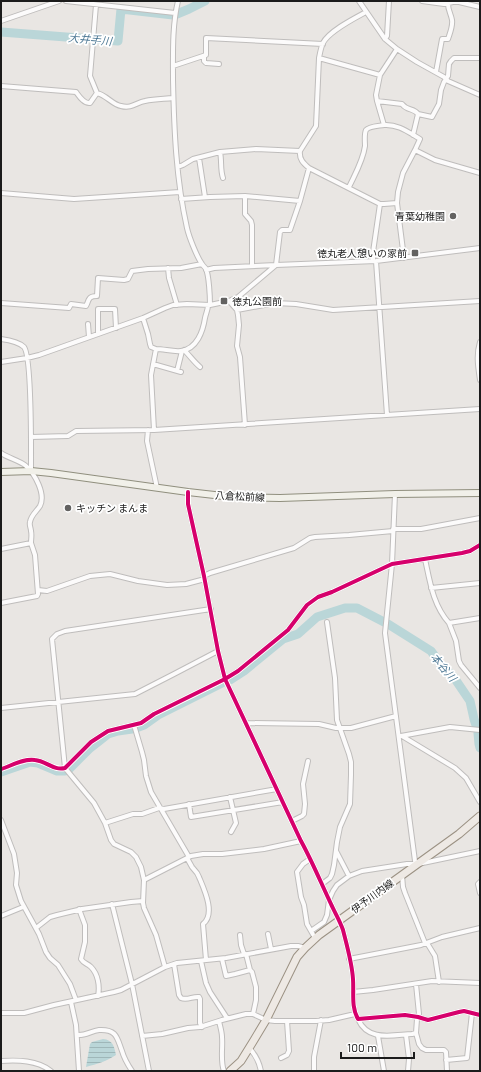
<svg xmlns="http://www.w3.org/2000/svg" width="481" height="1072" font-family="Barlow,'Noto Sans JP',sans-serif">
  <defs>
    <pattern id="water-rules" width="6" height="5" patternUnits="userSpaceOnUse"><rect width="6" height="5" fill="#bad6d8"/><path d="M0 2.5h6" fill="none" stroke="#9fb7b9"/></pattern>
  </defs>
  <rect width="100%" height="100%" fill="#e9e6e3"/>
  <path fill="url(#water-rules)" d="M103 1039C113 1040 114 1046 116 1055 107 1061 97 1064 86 1067L90 1044 92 1042Z"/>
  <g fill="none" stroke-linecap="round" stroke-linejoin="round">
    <path stroke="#bad6d8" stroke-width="9" d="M177 14 189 9 205 1
      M1 32 118 41 121 9 173 15
      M388 624 431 651 442 666 453 676 470 701 474 719 477 728
      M230 680 244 671 283 639 298 634 317 617 345 608H357L384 622
      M136 728 144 725 158 715 222 683
      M478 733 479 744 480 748
      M69 769 89 749 98 742 108 734 118 731 132 729
      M1 772 30 762 38 763 57 771H65"/>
    <defs>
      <path id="street" d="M66 1 175 13
        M178 1C172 26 173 53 173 80 174 129 176 179 187 228 189 237 197 257 202 264 203 266 205 267 206 269 209 276 210 297 210 305
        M359 1 385 39 397 49 417 62 444 77 448 81 480 95
        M422 1 444 4 453 2H459L480 7
        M96 5 90 76 97 93
        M366 12C355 18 329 31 323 43 321 47 320 53 319 58L316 126 300 151C299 159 303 163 309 168L380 204H384L397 203
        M1 21 59 1
        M385 39 387 36 389 1
        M397 49 380 75 376 95 377 101 384 125C398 124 408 132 420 139L415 150 403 173 398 192 397 203 404 258
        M204 56V61L206 63 219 64
        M319 58 380 75
        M173 66 206 55V38L323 44
        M436 72 442 39H448C450 33 453 26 452 20 451 14 448 10 448 4
        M1 86 76 92C79 96 84 104 90 103L97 93C106 95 113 105 121 106 132 109 137 102 145 101 155 99 164 99 173 98
        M377 101 402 104C407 111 414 108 418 114
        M413 135 418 114 432 117 439 104 441 90 444 82 448 76 449 64 451 61 454 58H480
        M415 150 435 160 480 173
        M220 152C222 161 220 169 223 178
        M199 158 205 197
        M178 167 183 165 193 159 220 152 256 149 300 151
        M349 187C355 174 363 161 365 146 365 142 364 134 366 130 369 126 379 126 384 125
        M1 193 74 199 180 192
        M245 196V214L251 221 252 225V266
        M181 199 210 197 245 196 300 201
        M373 261V252L380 204
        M376 261 387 415
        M168 268 169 278 177 305
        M206 270 214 268 276 265 280 232 282 230H290L300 201 309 168
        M229 301 237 310 238 315 239 325 237 346 240 357 245 425
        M1 303 69 308 71 304 86 306 87 304C89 298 90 296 97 296L98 278 124 280 128 279 132 271 148 269 181 268 202 264
        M237 310 275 303 296 304 333 310 480 301
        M143 318 148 334 150 344 151 347 156 349 151 375 154 430
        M88 324 89 337
        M98 334V309H115L116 328
        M1 339C8 340 19 342 24 347 32 357 31 453 31 471
        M480 342C476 355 478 366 480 380
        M156 349C164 349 173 352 181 351 197 349 203 331 205 318 206 313 208 310 208 305
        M184 350C190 356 194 362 200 367
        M1 362 27 358 39 355 143 318 165 308 173 305 187 304 210 305 229 301 238 297 276 265 376 261 480 248
        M153 364 181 372
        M177 371 182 351
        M148 430 147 441 157 488
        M31 437 68 436 76 431 154 430 480 409
        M1 453C8 458 21 461 26 466 35 474 46 494 40 506 37 511 31 515 30 522 29 525 31 528 31 531 32 535 31 539 31 543L1 549
        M188 492V504L204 576 218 651 225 679 301 841C312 861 321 883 331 904 335 913 340 921 343 930 347 946 352 963 353 979 354 993 351 1007 358 1019L405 1015 418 1017 428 1020 459 1012 464 1011 480 1015
        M395 494 392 564 385 633 415 861 418 864
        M393 529H421L480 518
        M425 559C430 582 433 605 449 623
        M204 576 210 573 294 548 310 538 315 537 349 535 393 531
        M431 588 480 583
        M38 590 47 591 90 576 110 574 138 581 167 585 186 584 205 579
        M1 603 37 596 38 594 35 555 31 543
        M480 618 449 623 456 641 459 661 461 665 480 688
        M1 708 135 694 174 674 218 651
        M246 723 319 724 336 728H351L396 716
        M134 725 142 752 144 760 146 776 151 792 189 857
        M401 736 450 727 480 730
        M402 736 455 768 466 778 480 802
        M1 769C11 766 24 758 35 760 46 761 54 771 65 768L91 742 108 731 141 723 154 714 225 679 238 671 288 630 307 605 318 597 332 592 392 564 462 553 470 551 480 545
        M230 797 236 823 231 832
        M189 804 191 817 283 802
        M1 820 14 854 17 873 16 885 21 901 39 934 46 952 50 958 58 965 70 984 76 1000
        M292 821 302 816 304 814 305 804 303 784 308 761
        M105 823 133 814H142L159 808 164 809 277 789
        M336 851 349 876
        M187 858 192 867 197 873 199 877C204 889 216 914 203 924L206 960
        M310 859 303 864 297 872 301 897 304 905 307 924 315 938
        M402 875 403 887 405 893 425 943
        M144 880 191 856 203 854H222L264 849 301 841
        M480 882 478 884 480 893
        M322 884 330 878 332 874 334 865 337 842 340 827 350 804 351 775V762L349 754 337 720 335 678 327 622
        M112 904 132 984 149 1071
        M79 909 85 925V942L81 959C84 964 87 963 91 967 98 974 100 986 98 996
        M1 916 23 907
        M36 928 50 917 57 915 82 909 131 902 143 901
        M311 931 324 922 327 915 329 900 333 891 337 885 349 876 362 871 407 864H418L480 851
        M268 934 271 949
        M240 935 241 945 244 954
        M427 943 435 956 439 982
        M246 954 250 970 252 972 256 987V1000L253 1014
        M222 959 226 976 235 974 250 970
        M349 959 421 945 442 937 480 928
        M201 961 206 983 210 992 227 1018
        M174 964 179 995 181 998C187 1001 193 996 199 997L200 999V1023L202 1027
        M165 967 156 935 144 908 143 903 144 880 141 867 136 857 131 852 114 844 111 840 105 823 94 803 65 768 52 639 57 634 65 631 211 609
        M416 984 419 1014 417 1019 416 1033 419 1044 422 1048 426 1050H444L446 1052 447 1071
        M353 992 373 990 432 981 480 983
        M71 1002 76 1025 79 1071
        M1 1013H24L54 1005 114 992 121 990 165 967 177 963 226 958 291 946H298L305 948
        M358 1019C368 1042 392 1035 412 1034L416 1033
        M219 1021C220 1026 222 1032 222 1037 223 1048 220 1061 224 1071
        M77 1035C85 1036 91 1031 99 1030 117 1029 117 1038 122 1051 124 1058 128 1065 132 1071
        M406 1035 409 1059 408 1071
        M142 1036 162 1034 188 1028 200 1027 222 1020 246 1014H253L266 1020 275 1021H316L329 1020 355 1014
        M378 1036 384 1071
        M249 1048C256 1055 259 1061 261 1071
        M281 1058 287 1055 289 1051 287 1021
        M446 1060 467 1058 472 1013
        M1 1061C18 1060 37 1060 51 1071
        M314 1071V1057L321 1020"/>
      <path id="secondary" d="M1 472 31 471 51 473 188 492 232 497 280 498 395 494 480 493"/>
      <path id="primary" d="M230 1071 241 1061 254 1040 266 1020 297 957 305 948 319 935 459 834 480 816"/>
    </defs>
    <use href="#street" stroke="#bfbdbc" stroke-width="6"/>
    <use href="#secondary" stroke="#908f7e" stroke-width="8"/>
    <use href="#primary" stroke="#9b9183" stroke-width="9"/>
    <use href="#street" stroke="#fcfbfb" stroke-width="4"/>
    <use href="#secondary" stroke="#f1f0e9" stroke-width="6"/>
    <use href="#primary" stroke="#eee9e4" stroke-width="7"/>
    <defs>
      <path id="cycleway" d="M188 492V504L204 576 218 651 225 679 301 841C312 861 321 883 331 904 335 913 340 921 343 930 347 946 352 963 353 979 354 993 351 1007 358 1019L405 1015 418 1017 428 1020 459 1012 464 1011 480 1015
        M1 769C11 766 24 758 35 760 46 761 54 771 65 768L91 742 108 731 141 723 154 714 225 679 238 671 288 630 307 605 318 597 332 592 392 564 462 553 470 551 480 545"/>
    </defs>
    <use href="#cycleway" stroke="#fff" stroke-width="6"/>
    <use href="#cycleway" stroke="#d6006c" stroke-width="4"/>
  </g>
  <g fill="#636261" stroke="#fff" stroke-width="1.5">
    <circle cx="453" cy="216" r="4"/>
    <rect x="411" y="249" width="8" height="8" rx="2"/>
    <rect x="220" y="297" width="8" height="8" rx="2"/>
    <circle cx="68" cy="508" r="4"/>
  </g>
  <g text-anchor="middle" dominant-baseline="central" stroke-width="3.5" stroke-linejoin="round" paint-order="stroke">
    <g font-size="10" fill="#1b1b1b" stroke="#fff" text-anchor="end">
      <text x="445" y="216">青葉幼稚園</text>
      <text x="407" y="253">徳丸老人憩いの家前</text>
      <text x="232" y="301" text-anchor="start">徳丸公園前</text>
      <text x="76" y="508" text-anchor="start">キッチン まんま</text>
    </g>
    <g font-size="10" fill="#1b1b1b" stroke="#fff">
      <text transform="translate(240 496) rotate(3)">八倉松前線</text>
      <text transform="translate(372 896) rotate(-36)">伊予川内線</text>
    </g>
    <g font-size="11" font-style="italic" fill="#517b97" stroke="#fff">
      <text transform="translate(90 39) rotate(5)">大井手川</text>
      <text transform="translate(444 667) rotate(50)">本谷川</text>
    </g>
  </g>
  <rect width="481" height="1072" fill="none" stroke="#1b1b1b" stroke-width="4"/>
  <path d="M341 1052v6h73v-6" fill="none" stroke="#1b1b1b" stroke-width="2"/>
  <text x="347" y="1052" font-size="12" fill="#1b1b1b" stroke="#ffffff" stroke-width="3" paint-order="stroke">100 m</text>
</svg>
